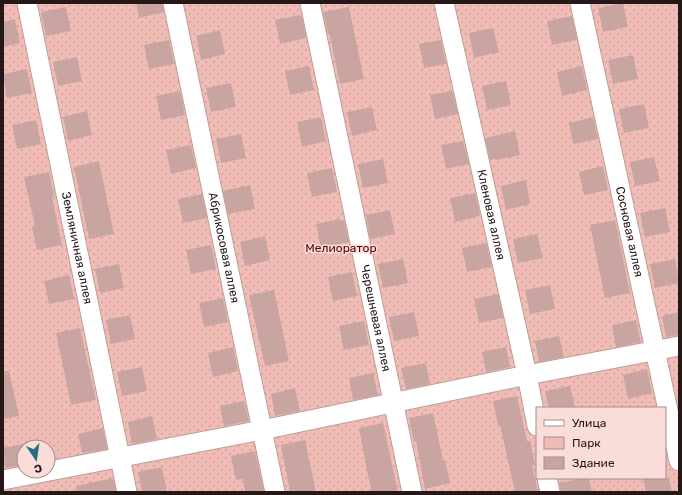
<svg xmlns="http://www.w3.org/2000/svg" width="682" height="495" font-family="Rubik,sans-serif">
  <defs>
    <pattern id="green-dots" width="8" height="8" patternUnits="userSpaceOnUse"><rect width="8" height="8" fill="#f1bcb6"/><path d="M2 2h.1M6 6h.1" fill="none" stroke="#cea19c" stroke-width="1.8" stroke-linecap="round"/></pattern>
  </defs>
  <rect width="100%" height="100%" fill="#fadcd8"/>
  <path fill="url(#green-dots)" fill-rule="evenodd" d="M3 3H679V492H3ZM537 408H665V478H537ZM24 447H48V471H24Z"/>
  <path fill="#c9a5a1" d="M136 3H162L164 12 139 18Z
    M623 3 628 27 603 32 598 8Z
    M66 7 71 31 46 36 41 12Z
    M349 7 364 79 340 84 330 36 329 33 328 34 323 12Z
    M300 15V17L302 16 306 38 280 44 275 20Z
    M572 16 577 40 552 45 547 21Z
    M15 19 20 43 3 47V22Z
    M493 28 499 52 474 58 469 33Z
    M220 30 225 54 201 60 196 36Z
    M169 40 174 64 149 69 144 45Z
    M441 40 446 64 424 68 419 44Z
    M633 55 638 79 613 84 608 60Z
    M77 57 82 81 58 86 53 62Z
    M309 66 314 90 290 95 285 71Z
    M582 66 587 90 562 96 557 72Z
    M27 69 32 93 7 98 3 74Z
    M506 81 511 105 487 110 482 86Z
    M231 83 236 107 211 112 206 88Z
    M180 91 185 115 161 120 156 96Z
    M452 91 458 114 435 119 430 95Z
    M644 104 649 128 624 133 619 109Z
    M372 107 377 130 352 136 347 112Z
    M87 111 92 135 68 141 63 117Z
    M321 117 326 141 302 147 297 122Z
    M593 117 598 139 573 144 569 123Z
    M36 120 41 144 17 149 12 125Z
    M515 131 520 155 496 160 495 159 490 160 485 138Z
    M241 134 246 158 221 163 216 139Z
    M463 141 469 164 446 169 441 145Z
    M191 145 196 168 171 174 166 150Z
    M654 157 660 181 635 186 630 162Z
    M383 159 388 183 363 188 358 164Z
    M99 161 114 234 89 239 74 167Z
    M603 166 608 190 584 195 579 172Z
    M332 168 337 192 312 197 307 173Z
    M49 172 54 196 52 197 62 245 37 250 32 227 35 226 24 177Z
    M526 180 530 204 506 210 501 186Z
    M250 185 255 209 228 214 223 191Z
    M475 193 480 216 455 222 450 198Z
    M202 194 207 218 183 223 178 199Z
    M665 208 670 232 645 237 640 213Z
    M390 210 395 234 370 239 366 215Z
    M340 219 341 221 344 220 349 242 321 248 316 224Z
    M615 220 630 293 605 298 590 225Z
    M537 234 543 258 518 263 513 239Z
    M265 236 270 260 245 266 240 242Z
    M486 243 492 267 467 272 462 248Z
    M211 245 216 269 191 274 186 250Z
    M403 259 408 283 383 288 378 264Z
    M675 259 679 283 655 288 650 264Z
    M119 264 124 288 100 293 95 269Z
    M352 272 357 296 333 301 328 277Z
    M69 275 74 299 49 304 44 281Z
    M550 285 555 309 530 314 525 290Z
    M274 290 289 361 265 366 249 295Z
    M498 294 503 318 479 323 474 299Z
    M223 298 228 322 204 327 199 303Z
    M414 312 419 336 394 341 389 317Z
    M679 312V335L666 337 662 316Z
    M130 315 135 339 111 344 106 320Z
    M636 320 641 342 616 347 612 325Z
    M364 321 369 345 344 350 339 326Z
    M80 328 96 400 71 405 56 333Z
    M559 336 564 357 539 362 535 341Z
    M233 347 238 371 213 377 208 353Z
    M506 347 510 367 486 372 482 352Z
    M426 363 430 384 406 389 401 368Z
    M142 367 147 391 122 396 117 372Z
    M647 369 652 393 628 399 623 375Z
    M3 371H9L19 416 3 419Z
    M373 373 378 395 353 400 349 378Z
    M570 386 575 408H549L545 391Z
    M295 388 300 411 275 416 271 394Z
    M517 396 527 441H530L535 465H532L538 492H515L500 425H498L493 401Z
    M244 401 249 421 224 426 220 406Z
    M433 413 443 460H445L450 483 425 489 416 441 414 442 409 418Z
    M152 416 157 439 132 444 128 422Z
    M383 423 398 492H372L368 476 359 428Z
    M103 428 107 449 82 453 78 434Z
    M305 440 316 492H290L281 445Z
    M24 444V465L5 468 3 448Z
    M255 451 264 492H245L243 479 236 480 231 456Z
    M162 467 167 492H142L138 472Z
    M113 478 116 492H76V486Z
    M584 478H589L592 492H561L559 483Z
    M643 478H669L672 492H646Z"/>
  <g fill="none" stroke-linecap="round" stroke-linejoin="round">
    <defs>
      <g id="street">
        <path id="s1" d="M27 3 127 492"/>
        <path id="s2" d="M173 3 275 492"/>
        <path id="s3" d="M310 3 412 492"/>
        <path id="s4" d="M444 3 527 375 537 426"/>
        <path id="s5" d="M580 3 679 461"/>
        <path d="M547 478 550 492"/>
        <path d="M3 480 262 430 527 375 679 346"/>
      </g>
    </defs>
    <use href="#street" stroke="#bf9c97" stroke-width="21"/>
    <use href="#street" stroke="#fff" stroke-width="19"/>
  </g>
  <g text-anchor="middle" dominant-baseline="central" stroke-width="3" stroke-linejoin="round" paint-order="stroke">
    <g font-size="12" fill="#251817" stroke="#fadcd8">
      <text stroke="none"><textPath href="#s4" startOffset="217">Кленовая аллея</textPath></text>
      <text stroke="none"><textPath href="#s5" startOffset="234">Сосновая аллея</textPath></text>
      <text stroke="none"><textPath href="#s2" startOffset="250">Абрикосовая аллея</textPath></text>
      <text stroke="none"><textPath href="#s1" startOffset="250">Земляничная аллея</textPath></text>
      <text stroke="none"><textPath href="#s3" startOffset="322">Черешневая аллея</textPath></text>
    </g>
    <g font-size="12" fill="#570206" stroke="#fadcd8">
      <text x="341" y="248">Мелиоратор</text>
    </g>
  </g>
  <rect width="682" height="495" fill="none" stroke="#251817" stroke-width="8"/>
  <rect x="536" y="407" width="130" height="72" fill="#fadcd8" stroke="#a58e8b"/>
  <rect x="544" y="420" width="20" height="6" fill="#ffffff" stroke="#a58e8b"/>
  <text x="572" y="427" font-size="12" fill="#251817">Улица</text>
  <rect x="544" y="437" width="20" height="12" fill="#f1bcb6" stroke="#a58e8b"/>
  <text x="572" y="447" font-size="12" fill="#251817">Парк</text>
  <rect x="544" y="457" width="20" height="12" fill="#c9a5a1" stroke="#a58e8b"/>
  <text x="572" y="467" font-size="12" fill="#251817">Здание</text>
  <g transform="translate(36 459) rotate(167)"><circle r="19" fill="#fadcd8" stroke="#a58e8b"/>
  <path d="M0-3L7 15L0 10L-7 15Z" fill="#2a6c7f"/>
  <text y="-6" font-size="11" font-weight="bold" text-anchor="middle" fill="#251817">С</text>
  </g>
</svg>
